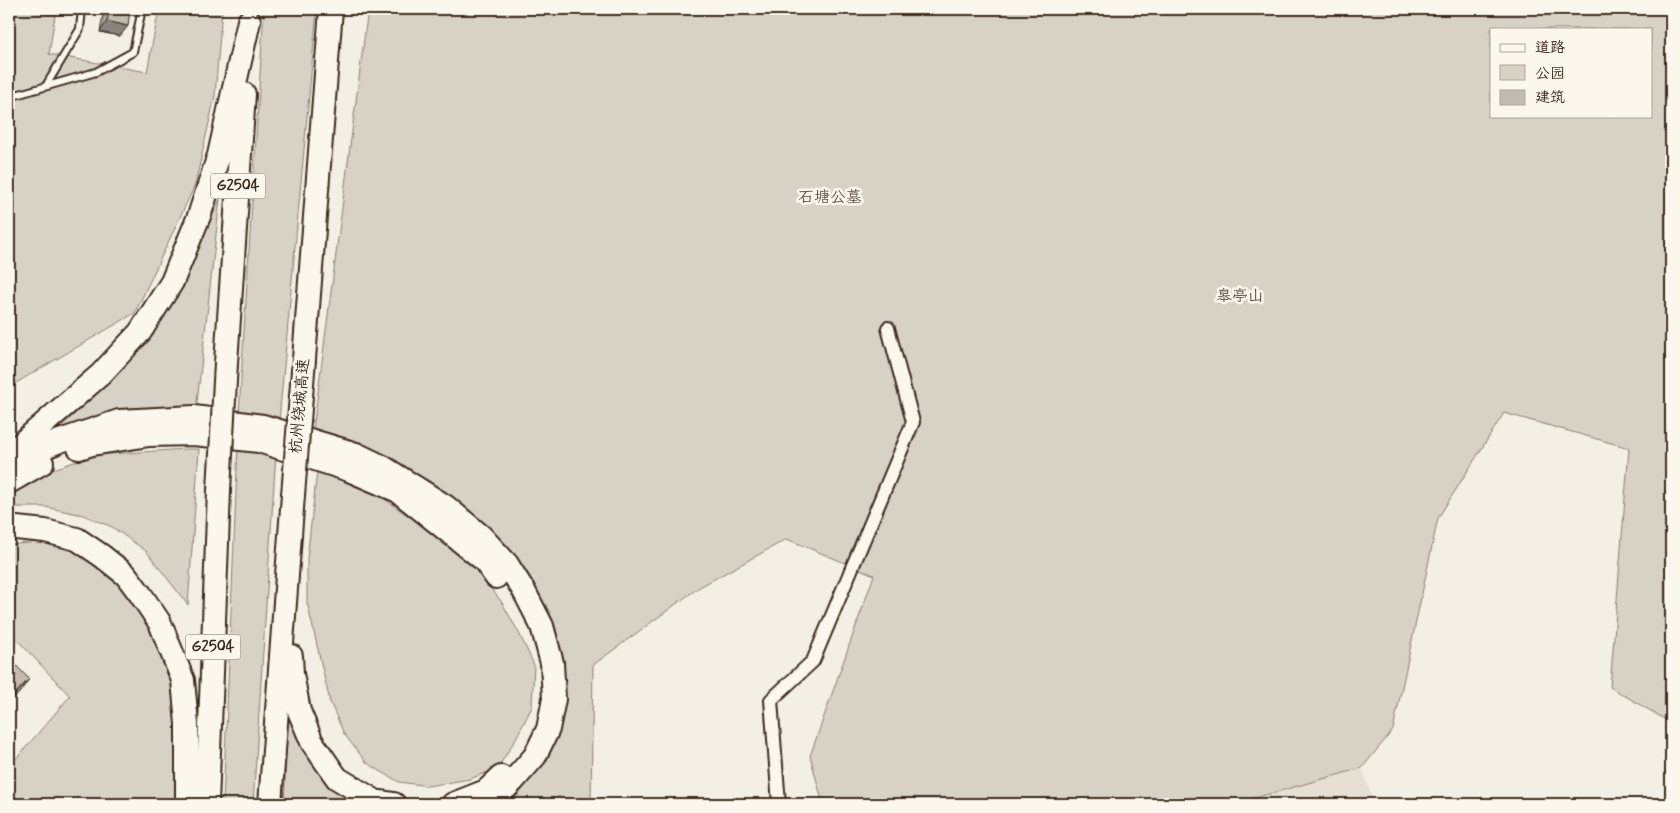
<svg xmlns="http://www.w3.org/2000/svg" width="1680" height="813" font-family="Mynerve,'LXGW WenKai TC',sans-serif">
  <rect width="100%" height="100%" fill="#f3efe4"/>
  <filter id="ink" filterUnits="userSpaceOnUse"><feTurbulence type="fractalNoise" baseFrequency=".02" numOctaves="2"/><feDisplacementMap in="SourceGraphic" scale="10" xChannelSelector="R" yChannelSelector="G"/><feConvolveMatrix kernelMatrix="1 2 1 2 8 2 1 2 1" color-interpolation-filters="sRGB"/></filter>
  <g filter="url(#ink)">
    <path fill="#e5dfd4" d="M1362 768 1374 804H1233Z"/>
    <path fill="#d8d1c6" stroke="#8a7e72" fill-rule="evenodd" d="M9 9H56L49 54 147 72 159 9H222L215 96 195 185 135 313 9 387Z
      M264 9H317L276 453 253 804H223L240 396Z
      M368 9H1671V723L1610 687 1629 448 1504 413 1438 518 1393 730 1362 768 1233 804H823L810 756 874 575 787 539 698 588 593 665 591 804H565L559 796 549 804H507L515 799 545 759 560 721 564 677 556 629 521 567 475 517 428 480 313 430ZM1491 29H1651V116H1491Z
      M220 199 196 411 152 409 103 414 55 432 113 379 145 339 182 286Z
      M186 449H199L188 605 146 551 112 527 83 515 45 507H9V495L23 483 45 472 94 455Z
      M317 471 367 487 423 526 472 565 501 601 519 633 534 665 532 707 515 740 498 768 470 779 428 786 399 782 367 763 344 734 330 702 307 602V559Z
      M47 541 83 551 128 589 150 620 167 661 179 702 177 804H9V767L70 696 9 631V545Z
      M288 706 362 804H284Z"/>
    <g fill="none" stroke-linecap="round" stroke-linejoin="round">
      <defs>
        <path id="service" d="M47 84 80 29 82 9
          M9 97 96 72 133 52 142 9"/>
        <path id="minor" d="M779 804 771 700 813 661 913 422 888 328"/>
        <path id="motorway" d="M304 359 331 9
          M226 363 244 94
          M79 448 92 444 149 435 194 434 259 441 349 470 398 491 484 560 496 577
          M9 454 101 374 140 332 172 282 199 216 219 155 249 21
          M9 463 57 442 119 421 194 417 263 426 356 454 383 467 445 506 481 536 507 564 524 591 542 626 552 663 554 699 548 729 535 756 513 781 490 804
          M9 482 42 463
          M9 529 16 528 45 531 77 539 102 556 126 575 141 595 160 623 183 680 187 724V804
          M291 656 292 674 299 711 312 742 337 778 375 801 394 804
          M207 804 219 490
          M270 804 293 495
          M453 804 486 791 501 777"/>
      </defs>
      <use href="#service" stroke="#3b2a1e" stroke-width="10"/>
      <use href="#minor" stroke="#3b2a1e" stroke-width="16"/>
      <use href="#motorway" stroke="#3b2a1e" stroke-width="26"/>
      <use href="#service" stroke="#fbf7ec" stroke-width="6"/>
      <use href="#minor" stroke="#fbf7ec" stroke-width="12"/>
      <use href="#motorway" stroke="#fbf7ec" stroke-width="22"/>
      <defs>
        <path id="motorway-bridge" d="M219 490 226 363
          M293 495 304 359"/>
      </defs>
      <use href="#motorway-bridge" stroke="#3b2a1e" stroke-width="26" stroke-linecap="butt"/>
      <use href="#motorway-bridge" stroke="#fbf7ec" stroke-width="22"/>
    </g>
    <path fill="#a8a197" stroke="#3b2a1e" d="M104 9H130L120 36 100 32Z"/>
    <path fill="#88837b" stroke="#3b2a1e" d="M107 21 128 26 120 36 100 32Z
      M29 679 20 692 9 704V700Z"/>
    <path fill="#c3bbb0" stroke="#3b2a1e" d="M110 9H130L128 26 107 21Z
      M9 658 29 679 9 700Z"/>
  </g>
  <g text-anchor="middle" dominant-baseline="central" stroke-width="5" stroke-linejoin="round" paint-order="stroke">
    <g fill="#fbf7ec" stroke="#75685c" stroke-width="1">
      <rect x="210.5" y="173.5" width="55" height="25" rx="4"/>
      <rect x="185.5" y="634.5" width="55" height="25" rx="4"/>
    </g>
    <g font-size="15" font-weight="bold" fill="#3b2a1e">
      <text x="238" y="186">G2504</text>
      <text x="213" y="647">G2504</text>
    </g>
    <g font-size="16" fill="#625448" stroke="#fbf7ec">
      <text x="830" y="197">石塘公墓</text>
      <text x="1240" y="296">皋亭山</text>
    </g>
    <g font-size="16" fill="#3b2a1e" stroke="#fbf7ec">
      <text transform="translate(300 406) rotate(-85)">杭州绕城高速</text>
    </g>
  </g>
  <rect width="1680" height="813" fill="none" stroke="#fbf7ec" stroke-width="30"/>
  <rect x="15" y="15" width="1650" height="783" fill="none" stroke="#3b2a1e" stroke-width="2" filter="url(#ink)"/>
  <rect x="1490" y="28" width="162" height="90" fill="#fbf7ec" stroke="#aea59a"/>
  <rect x="1500" y="44" width="25" height="8" fill="#fbf7ec" stroke="#aea59a"/>
  <text x="1535" y="52" font-size="15" fill="#3b2a1e">道路</text>
  <rect x="1500" y="65" width="25" height="15" fill="#d8d1c6" stroke="#aea59a"/>
  <text x="1535" y="78" font-size="15" fill="#3b2a1e">公园</text>
  <rect x="1500" y="90" width="25" height="15" fill="#c3bbb0" stroke="#aea59a"/>
  <text x="1535" y="102" font-size="15" fill="#3b2a1e">建筑</text>
</svg>
